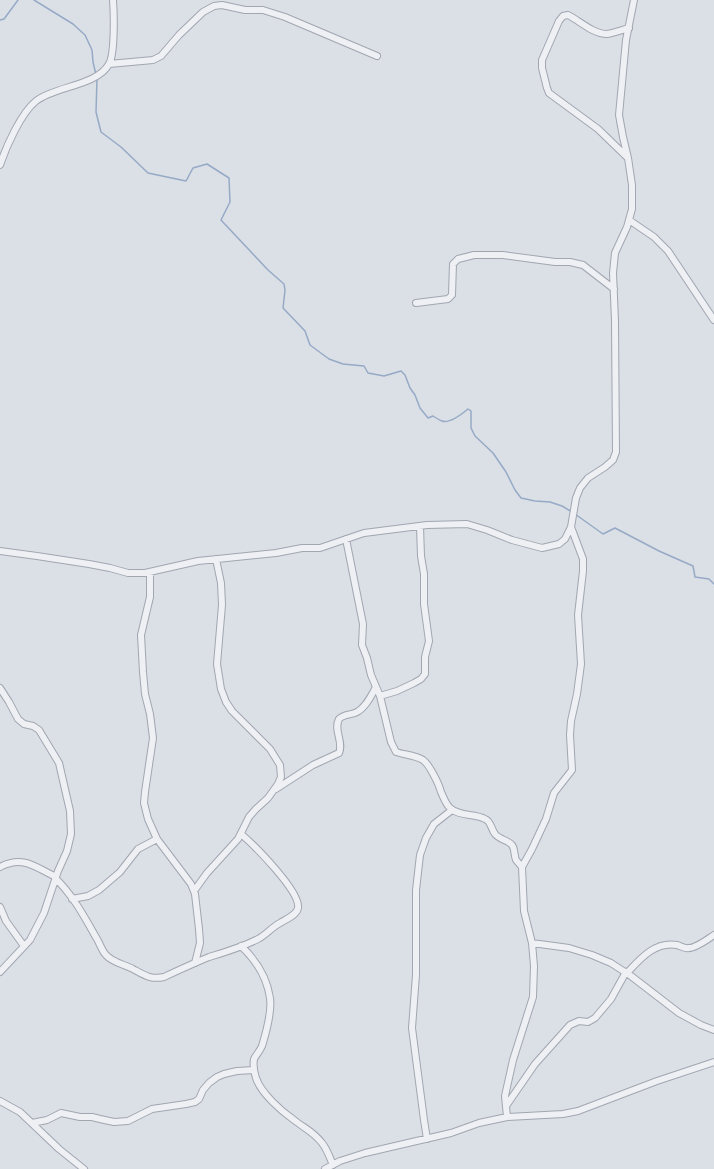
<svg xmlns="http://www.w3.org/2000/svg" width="714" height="1169" font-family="Figtree,sans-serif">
  <rect width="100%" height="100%" fill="#dbdfe6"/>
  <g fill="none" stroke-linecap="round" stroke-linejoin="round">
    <path stroke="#96aac6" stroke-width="1.5" d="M34 0 73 24 85 35 92 50 93 62 96 75
      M0 20 4 19 18 0
      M97 79 96 112 101 132 121 147 148 173 186 181 193 168 207 164 229 178 230 202 221 220 268 270 284 284 285 290 283 308 305 331 310 345 329 359 343 364 364 366 368 373 384 376 401 371 405 375 410 388 415 395 420 408 428 418 433 416C436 418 439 420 442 421 450 424 462 414 468 409L471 411V428L475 436 493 453 506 472 515 490 521 498 535 501 550 502 562 506 572 512
      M575 514 603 534 615 528 659 551 693 566 695 577 709 579 714 584"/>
    <defs>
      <path id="minor" d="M109 64 153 60 161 56 179 35 203 12 214 6 222 5 245 10H263L285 17 377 56
        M627 157 598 129 549 93 547 88 542 68V60L559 21 563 16 568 15C580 21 593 34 607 34 614 33 622 30 629 28
        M0 165C6 147 21 113 36 101 55 86 97 86 109 64 115 54 114 13 113 0
        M629 220 654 237 668 251 714 320
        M416 303 448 299 452 295 453 264 458 259 474 255H503L555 262H570L583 265 614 289
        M346 539 363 624 362 645 367 658 371 675 380 696 391 742 396 752C405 755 415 755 423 760 429 764 439 784 441 792 444 798 445 803 450 808 460 817 474 813 485 819 491 821 491 829 495 834 500 840 508 840 512 845 515 849 514 855 516 860 518 862 520 865 522 867
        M0 551 37 556 89 564 110 568 128 573H145L198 561 276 553 302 548H320L364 533 427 525 467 524 487 530 512 540 542 548 559 544 565 539 571 527 576 498 580 488 588 478 605 467 613 460 616 452 615 321 613 273 615 253 627 227 632 209V185L628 158 623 137 619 115 626 40 634 0
        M150 572V597L141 635 143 672 145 694 150 714 153 738 145 792 144 803 148 819 157 839 191 884 195 894 199 929 200 943 195 963
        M0 688 9 702 18 719 24 724 33 726 39 730 59 763 70 811 71 834 67 851 58 871 44 913 30 940 0 972
        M380 696 397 691 414 683 421 679 425 674V657L429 641 424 604V574L421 556 420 526
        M276 789 313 765 339 753C344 742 333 730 339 719 343 714 352 715 357 712 366 707 371 696 376 687
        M0 867C23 855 35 867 56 877
        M55 878C73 895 85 918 97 939 100 944 102 951 106 955 113 963 124 964 133 969 144 975 151 980 164 977 179 970 194 963 209 957 226 952 242 947 258 939 266 935 272 927 280 923 286 919 297 915 298 908 301 892 254 845 241 834
        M194 891 207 873 238 839 249 817 256 809 268 798 278 784 281 777 280 765 270 749 232 711 226 702 221 689 217 664 222 605 221 583 216 559
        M72 899 88 896 99 890 120 872 138 849 157 839
        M0 907 6 921 24 946
        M532 943 569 948 592 955 611 963 631 976 679 1013 701 1025 714 1030
        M241 946C256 960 267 978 270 998 272 1012 266 1033 262 1046 260 1051 256 1055 254 1059 253 1065 254 1072 256 1078 261 1093 281 1111 294 1120 304 1128 314 1132 322 1143 327 1149 330 1158 333 1165
        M627 973C640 959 655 941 677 945 681 946 684 949 689 948 696 948 708 939 714 935
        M0 1101 20 1112 59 1149 84 1169
        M506 1106 535 1064 570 1025 579 1021 588 1022 595 1018 611 999 626 972
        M507 1117 505 1096 513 1060 533 997 534 966 532 943 524 911 522 867 532 849 546 819 554 793 572 770 570 735 571 721 577 694 581 664 578 615 583 571V559L571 527
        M32 1123 47 1120 61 1113 80 1117H92L100 1119 114 1122 128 1121 152 1109 186 1104 195 1102 199 1099 203 1090 209 1083 217 1077 224 1074 237 1071 254 1070
        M427 1139 424 1120 412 1028 416 975V890L420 855 426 838 434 824 452 810
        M325 1169 340 1161 365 1153 451 1133 479 1123 507 1117 563 1114 578 1111 657 1081 714 1062"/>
    </defs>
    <use href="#minor" stroke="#a1a6b0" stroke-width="8"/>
    <use href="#minor" stroke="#eef0f4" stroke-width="6"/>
  </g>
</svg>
